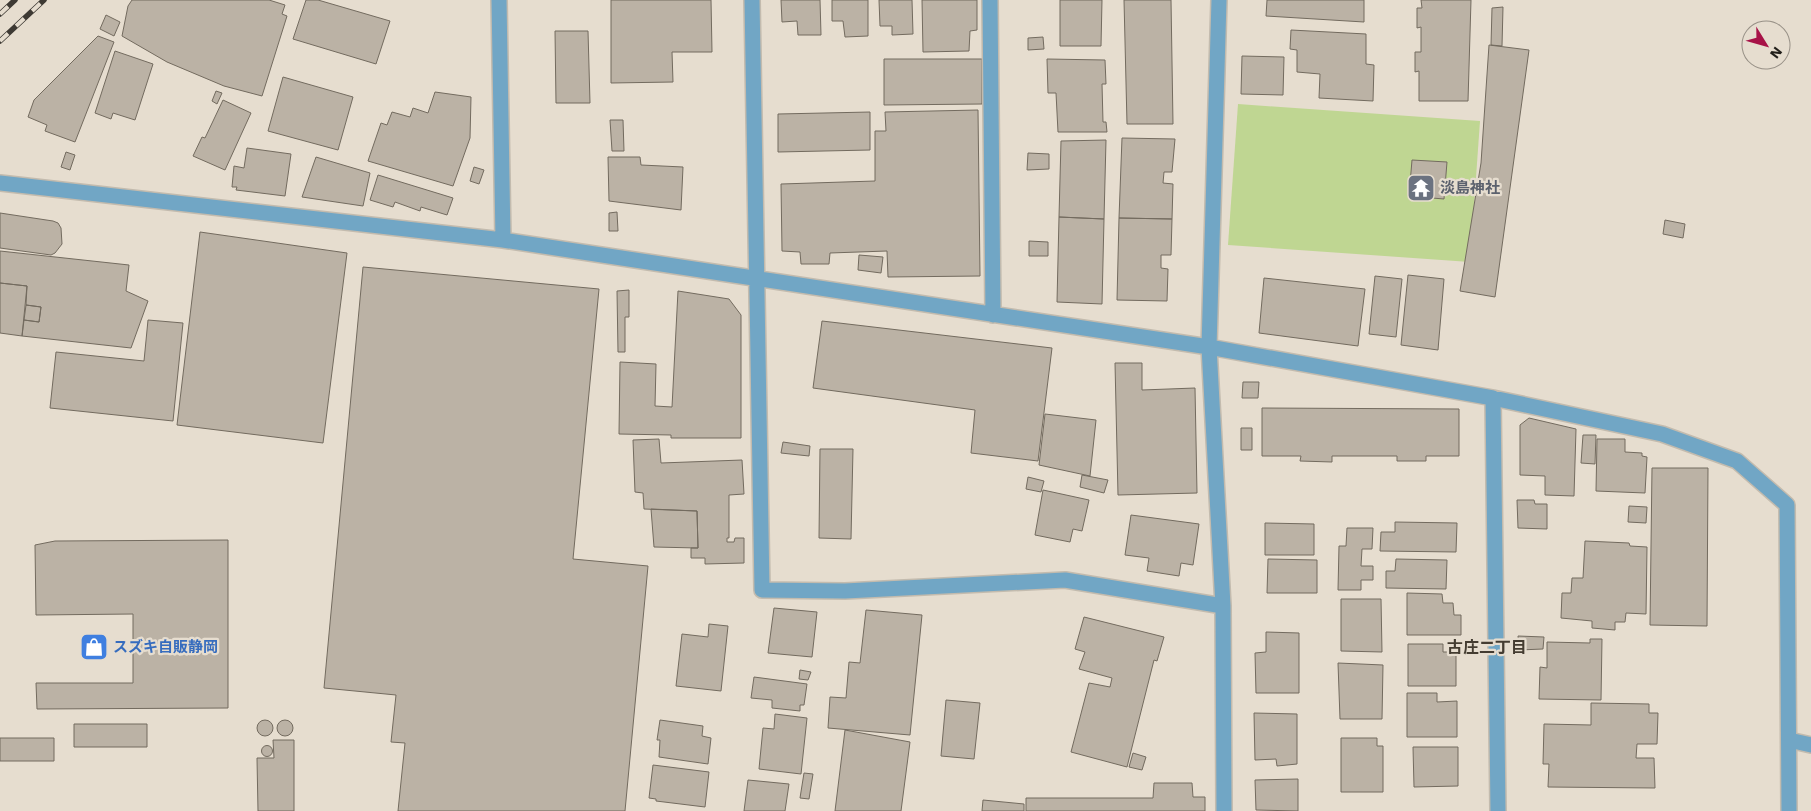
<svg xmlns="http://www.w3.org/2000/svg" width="1811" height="811" font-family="'Work Sans','Noto Sans JP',sans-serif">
  <rect width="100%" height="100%" fill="#e6ddcf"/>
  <path fill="#bfd692" d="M1238 104 1480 121 1470 262 1228 245Z"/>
  <path fill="#bbb2a5" stroke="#736b5f" d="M132 0H269L285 5 282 14 287 16 262 96 224 86 167 62 122 36 128 6Z
    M306 0H318L390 21 376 64 293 39Z
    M611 0H711L712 52H672L673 82 611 83Z
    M781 0H820L821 35H798L797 21 782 22Z
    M832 0H868V36L845 37 843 21H832Z
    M879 0H912L913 34 892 35V26H880Z
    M922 0H977V30L970 31 969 51 923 52Z
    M1060 0H1102L1101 46H1060Z
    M1124 0H1171L1173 124H1127Z
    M1267 0H1364V22L1266 16Z
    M1421 0H1471L1468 101H1419V71L1415 72V52H1421V27L1417 28V8H1422Z
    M1503 7 1502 46 1491 45 1492 8Z
    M106 15 120 22 114 36 100 29Z
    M1291 30 1366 34V64L1374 65 1373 101 1319 98 1320 74 1297 72V50L1290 49Z
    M555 31H588L590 103H556Z
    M98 36 114 42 75 142 45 131 47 125 28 117 34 100Z
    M1043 37 1044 49 1028 50V38Z
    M1489 45 1529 50 1495 297 1460 291 1481 163Z
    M115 51 153 64 135 120 113 113 111 119 95 113Z
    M1242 56 1284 57 1283 95 1241 94Z
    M884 59H982V104L884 105Z
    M1047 59 1105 60 1106 84H1102L1103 122H1106L1107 132H1058L1056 93H1048Z
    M283 77 353 97 338 150 268 131Z
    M216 91 222 93 217 104 212 101Z
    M435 92 471 97 470 138 453 186 368 161 381 123 387 125 392 112 410 117 413 108 428 113Z
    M223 100 251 113 225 170 193 156 202 137 205 138Z
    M978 110 980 276 888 277 887 251 830 253 829 264H801L800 252 782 251 781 184 875 181V131H886L885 112Z
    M870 112V150L778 152V114Z
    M610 120H623L624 151H612Z
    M1122 138 1175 139 1172 172H1164L1163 183 1173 184 1172 219 1119 218Z
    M1106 140 1104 219 1059 217 1061 141Z
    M247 148 291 154 285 196 236 190 237 187H232L234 166 244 168Z
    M66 152 75 155 70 170 61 167Z
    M1028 153 1049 154V169L1027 170Z
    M316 157 370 173 363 206 302 197Z
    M608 157H640L641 165 683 167 681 210 609 201Z
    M1412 160 1447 162 1444 199 1409 196Z
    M474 167 484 170 479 184 470 181Z
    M378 175 453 198 447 215 421 207 420 211 395 202 393 207 370 200Z
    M617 212 618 231H609V213Z
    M0 213 53 221 58 223 61 228 62 244 55 253 51 255 0 248Z
    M1059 217 1104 219 1102 304 1057 302Z
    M1119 218 1172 219 1171 255H1161V268L1168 269 1167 301 1117 300Z
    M1665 220 1685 224 1683 238 1663 234Z
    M200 232 347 253 323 443 177 425Z
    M1029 241 1048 242V256H1029Z
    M0 251 129 265 126 291 148 301 131 348 22 336 24 320 39 322 41 307 26 305 27 286 0 283Z
    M859 255 883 257 881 273 858 270Z
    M363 267 599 289 573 559 648 566 625 811H398L405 743 391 742 396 695 324 688Z
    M1408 275 1444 279 1438 350 1401 345Z
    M1375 276 1402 279 1396 337 1369 334Z
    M1264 278 1365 289 1358 346 1259 333Z
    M0 283 27 286 22 336 0 333Z
    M629 290V317H625V352H618L617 291Z
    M678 291 729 299 741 315V438H671V435L619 434 620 362 656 364 655 406 672 407Z
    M26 305 41 307 39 322 24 320Z
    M148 320 183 323 173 421 50 408 56 352 144 361Z
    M822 321 1052 348 1038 461 971 453 975 410 813 388Z
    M1115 363H1142V390L1195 388 1197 493 1118 495Z
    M1243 382H1259L1258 398H1242Z
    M1262 408 1459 409V456H1426V461H1397V456H1332V462L1300 461 1301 456H1262Z
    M1045 414 1096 420 1090 476 1039 465Z
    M1529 418 1576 429 1574 496 1545 495V476L1520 475V425Z
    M1241 428H1252V450H1241Z
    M1583 435H1596L1595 464 1581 463Z
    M659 439 661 463 742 460 744 494 729 495V538H727V542H734L735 538H744V563L705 564V558H691V548H698L697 511 644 509 643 493 635 492 633 440Z
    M1597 439H1625V452L1642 453V456L1647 457 1645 493 1596 491Z
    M783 442 810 446 809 456 781 453Z
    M820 449H853L851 539 819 538Z
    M1652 468H1708L1707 626 1650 625Z
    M1082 475 1108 480 1104 493 1080 487Z
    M1028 477 1044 481 1041 492 1026 489Z
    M1043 490 1089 500 1082 531 1073 529 1070 542 1035 535Z
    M1517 500H1534L1535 504H1547V529L1518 528Z
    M1629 506 1647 507 1646 523 1628 522Z
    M651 509 697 511 698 548 654 547Z
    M1131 515 1199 524 1193 565 1181 563 1179 576 1147 571 1149 558 1125 555Z
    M1395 522 1457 523 1456 552 1380 551 1381 532H1395Z
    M1265 523 1314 524V555H1265Z
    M1347 528H1373L1372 549H1362L1361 566H1373V580H1361V590H1338L1339 546H1346Z
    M228 540V708L37 709 36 683H133V614L36 615 35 545 55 541Z
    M1585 541 1629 543 1630 546 1647 547 1646 614 1626 613 1625 622H1615V630L1592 628V621L1561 618 1562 593H1571L1572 578H1583Z
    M1268 559 1317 560V593H1267Z
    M1396 559 1447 560 1446 589 1386 588V571H1395Z
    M1407 593 1442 594 1443 603H1453L1454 615H1461V635H1407Z
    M1341 599H1381L1382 652 1341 651Z
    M774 608 817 612 812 657 768 653Z
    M866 610 922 615 910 735 828 728 830 697 846 698 849 662 860 663Z
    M1084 617 1164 637 1157 661 1154 660 1127 767 1071 752 1089 683 1110 687 1112 678 1079 669 1085 652 1075 649Z
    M709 624 728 626 721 691 676 686 682 634 708 637Z
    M1266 632 1299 633V693H1256L1255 653 1266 652Z
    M1518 636 1544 637 1543 649 1519 650Z
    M1590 639H1602L1601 700 1539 699 1540 667 1547 668V642L1590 643Z
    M1408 644H1443V652H1456V686H1408Z
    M1338 663 1383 665 1382 719H1340Z
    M800 670 811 672 808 680 799 679Z
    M754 677 807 684 804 705H800V711L772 708V700L751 698Z
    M1407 693H1437V702L1457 701V737H1407Z
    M946 700 980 703 974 759 941 756Z
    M1591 703 1649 704V713H1658L1657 744H1637L1636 758H1654L1655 788 1548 787 1549 764H1543L1544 724 1591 725Z
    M1254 713 1297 714V764L1277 766 1276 759 1255 760Z
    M775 714 807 718 801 774 759 769 763 728 774 729Z
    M660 720 703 726 702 736 711 738 708 764 659 757 660 740H657Z
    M277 728a8 8 0 1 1 16 0a8 8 0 1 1-16 0Z
    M257 728a8 8 0 1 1 16 0a8 8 0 1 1-16 0Z
    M74 724H147V747H74Z
    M845 730 910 742 901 811H835Z
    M0 738H54V761H0Z
    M1341 738H1377V746H1383V792H1341Z
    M273 740H294V811H258L257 758H274Z
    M261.5 751a5.5 5.5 0 1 1 11 0a5.5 5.5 0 1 1-11 0Z
    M1413 747H1458V786L1414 787Z
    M1133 753 1146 757 1142 770 1129 767Z
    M653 765 709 772 705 807 656 801V799L649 798Z
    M804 773 813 774 809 799 800 798Z
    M1298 779V811L1256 810 1255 780Z
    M748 780 789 784 785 811H744Z
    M1154 783H1192L1193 797H1205V811H1026V798H1153Z
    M983 800 1024 804V811H982Z"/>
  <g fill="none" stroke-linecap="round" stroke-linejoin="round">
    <defs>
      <path id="minor" d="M499 0 503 240
        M752 0 762 590 845 591 1065 580 1223 606
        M990 0 993 315
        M1219 0 1209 347 1223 606 1224 811
        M0 183 503 240 1209 347 1493 398 1662 434 1737 461 1787 505 1789 811
        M1493 398 1498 811
        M1789 740 1811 745"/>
    </defs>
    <use href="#minor" stroke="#c3bbae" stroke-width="18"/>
    <use href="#minor" stroke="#71a6c5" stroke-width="15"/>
    <defs>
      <path id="rail" d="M0 14 15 0
        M0 41 44 0"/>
    </defs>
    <use href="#rail" stroke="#3e3a34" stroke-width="5.5"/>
    <use href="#rail" stroke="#e6ddcf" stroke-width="4" stroke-dasharray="11" stroke-linecap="butt"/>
  </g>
  <defs>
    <symbol id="temple-square" viewBox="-11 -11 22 22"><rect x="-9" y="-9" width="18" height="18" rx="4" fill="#6b7280" stroke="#e6ddcf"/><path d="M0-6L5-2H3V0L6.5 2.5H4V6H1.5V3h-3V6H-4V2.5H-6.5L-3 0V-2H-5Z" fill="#fff"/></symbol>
    <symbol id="shop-square" viewBox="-11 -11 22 22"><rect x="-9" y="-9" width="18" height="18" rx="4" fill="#3f7fe0" stroke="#e6ddcf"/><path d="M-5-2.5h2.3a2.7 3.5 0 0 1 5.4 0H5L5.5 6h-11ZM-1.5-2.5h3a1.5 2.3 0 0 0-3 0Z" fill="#fff"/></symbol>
  </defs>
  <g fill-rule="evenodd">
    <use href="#temple-square" x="1405" y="172" width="32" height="32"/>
    <use href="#shop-square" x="78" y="631" width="32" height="32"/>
  </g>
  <g text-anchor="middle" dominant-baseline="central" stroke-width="4.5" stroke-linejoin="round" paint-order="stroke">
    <g font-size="15" font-weight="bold" fill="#5b616d" stroke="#e6ddcf" text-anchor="start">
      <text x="1440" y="188">淡島神社</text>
    </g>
    <g font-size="15" font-weight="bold" fill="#366cbe" stroke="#e6ddcf" text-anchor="start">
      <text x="113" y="647">スズキ自販静岡</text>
    </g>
    <g font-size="16" font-weight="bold" fill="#443c31" stroke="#e6ddcf">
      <text x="1487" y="647">古庄二丁目</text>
    </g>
  </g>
  <g transform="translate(1766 45) rotate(127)"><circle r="24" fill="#e6ddcf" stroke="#989187"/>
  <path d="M0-4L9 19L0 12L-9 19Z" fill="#a71247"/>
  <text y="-8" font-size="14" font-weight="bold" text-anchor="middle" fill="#221f1a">N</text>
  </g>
</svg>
